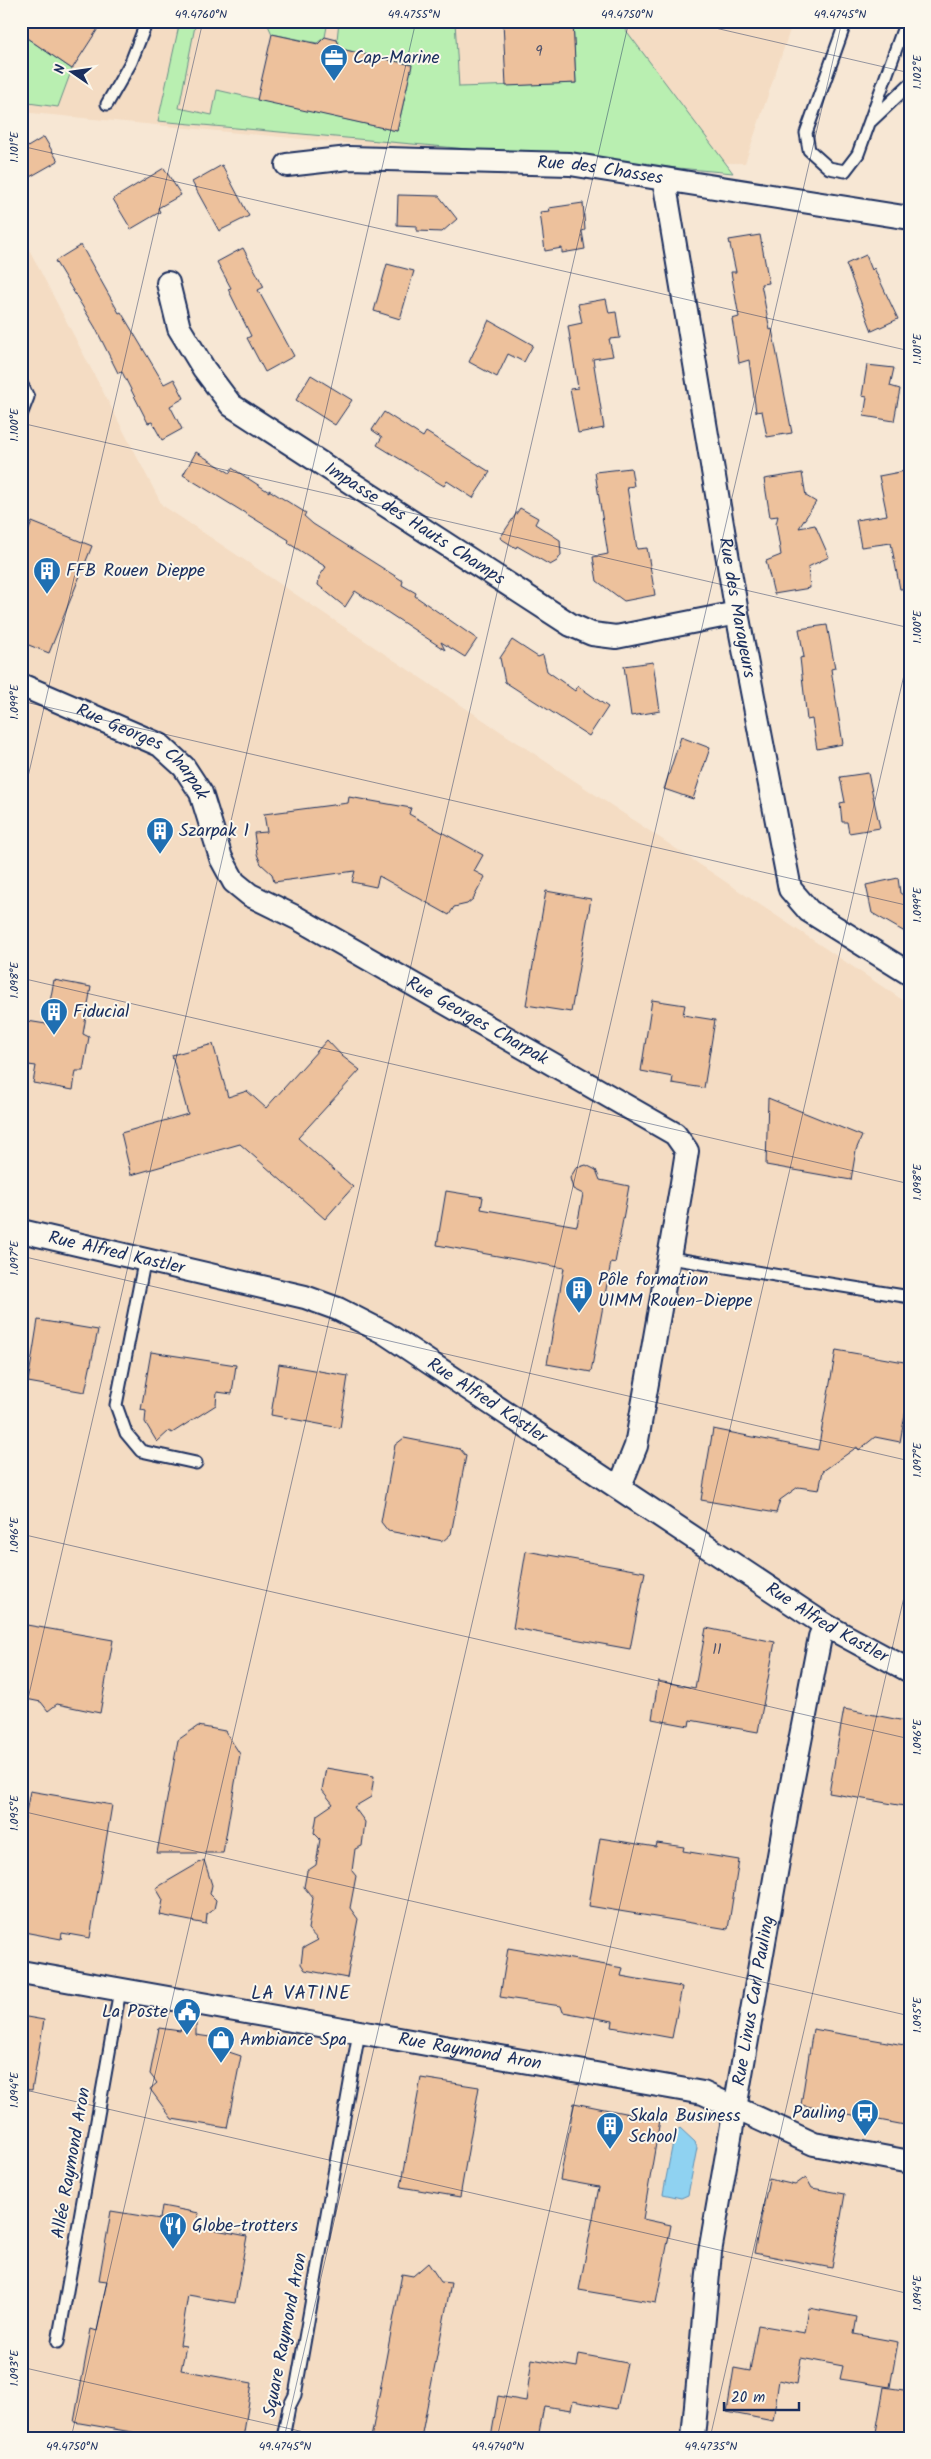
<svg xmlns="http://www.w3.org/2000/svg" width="931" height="2459" font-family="Kalam,sans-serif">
  <rect width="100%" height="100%" fill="#f7e7d4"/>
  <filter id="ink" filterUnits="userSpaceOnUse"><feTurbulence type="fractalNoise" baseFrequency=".02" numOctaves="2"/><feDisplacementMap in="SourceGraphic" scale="10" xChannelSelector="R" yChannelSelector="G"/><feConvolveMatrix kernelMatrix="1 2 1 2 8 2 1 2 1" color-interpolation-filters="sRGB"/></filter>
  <g filter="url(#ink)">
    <path fill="#f4dcc3" d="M21 21H793L745 163 540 162 21 112Z
      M21 234 162 505 910 1005V2438H21Z"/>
    <path fill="#b9efb1" stroke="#6a8f88" d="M180 21H196L179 108 212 115 217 90 397 131 412 65 341 49 337 40 339 21H455L459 87 576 83 573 21H619L733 173 158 121Z
      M266 21H328L325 37 317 43 272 34Z
      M21 34 72 69 58 107 21 102Z"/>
    <path fill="#8fd2f1" stroke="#6191b6" d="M680 2128 695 2142 697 2148 688 2195 681 2198 663 2194 675 2132Z"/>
    <path fill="#edc19c" stroke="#1b2f5e" d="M21 21H103L72 69 21 34Z
      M503 21H573L576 83 506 86Z
      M272 34 318 44 325 37 337 40 341 49 412 65 397 131 257 100Z
      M44 137 58 161 21 182V151Z
      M222 165 249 216 219 231 192 182Z
      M164 168 181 195 158 208 160 212 131 229 113 199Z
      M398 195 439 196 457 219 442 232 417 231V226L397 225Z
      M583 203 585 230 582 231 585 249 562 253V248L545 251 540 212 550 211 549 208Z
      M760 235 769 283 761 284 770 330 772 329 792 433 767 437 762 411 756 412 749 360 739 363 732 319 739 317 731 272H736L729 240Z
      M81 245 119 313 121 312 164 384 174 379 184 398 170 406 182 429 162 440 152 422 148 423 122 372 118 373 95 327 55 261Z
      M243 248 264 287 258 290 294 356 265 372 247 338 251 336 228 289 231 288 217 262Z
      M866 255 872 270 874 268 898 319 872 331 846 264Z
      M387 264 414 271 400 319 374 311Z
      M606 299 609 313 616 312 620 338 609 339 613 356 593 359 604 428 578 433 570 389 578 388 568 326 582 323 578 304Z
      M489 320 533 345 524 362 508 354 497 377 469 362Z
      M867 365 894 368 890 386 900 389 894 421 864 416 867 397 862 396Z
      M311 375 352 400 335 425 296 400Z
      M384 412 423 437 426 432 490 472 473 498 447 481 444 486 377 445 382 437 372 430Z
      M196 452 230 473 232 468 269 492V490L306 513 304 516 313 524 403 581 402 585 416 593 415 596 477 639 465 657 441 642 445 650 355 591 345 607 318 585 319 577 326 567 288 543 289 540 183 475Z
      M631 468 634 486 627 487 637 549 647 548 655 595 624 601 597 581 593 557 608 554 595 472Z
      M910 470V588L900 589 891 543 861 547 856 520 887 515 879 476Z
      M802 473 806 496 816 502 799 528 815 525 829 557 808 567 810 588 774 594 766 561 781 555 776 524 778 516 770 517 764 479Z
      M520 508 538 518 535 524 560 540 561 555 557 561 550 565 517 546 516 548 500 538Z
      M32 522 92 546 49 653 21 642V549Z
      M827 625 835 668 831 669 843 744 817 749 812 719 807 720 800 658 804 657 799 629Z
      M512 640 538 657 543 655 547 671 575 691 578 686 608 707 589 736 505 682 500 658Z
      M653 662 660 711 631 716 624 666Z
      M681 737 710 748 693 799 664 789Z
      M868 773 880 828 849 833 847 822H842L840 803 845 802 840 777Z
      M349 797 411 808 409 814 483 855 474 871 485 877 473 899 467 904 454 907 449 915 379 876 376 887 352 882 355 871 274 882 272 874 261 864 257 854 254 833 267 832 264 814 348 803Z
      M898 878 900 893 910 899V935L872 913 866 885Z
      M546 891 591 899 571 1012 526 1005Z
      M54 980 91 987 83 1034 89 1037 83 1071H76L73 1090 33 1083 36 1066 21 1064V1020L46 1024Z
      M652 1000 685 1005 683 1015 715 1020 704 1088 672 1083 673 1077 641 1071Z
      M327 1040 342 1056 360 1070 298 1138 353 1187 325 1219 240 1144 131 1175 121 1133 188 1114 172 1055 213 1044 228 1097 247 1091 266 1108Z
      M768 1098 862 1136 856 1150 851 1180 766 1165Z
      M586 1165 596 1170 600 1180 629 1186 615 1263 611 1262 591 1372 547 1364 564 1268 437 1245 446 1191 483 1197 481 1209 577 1226 583 1194 573 1189 570 1178 576 1168Z
      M38 1320 98 1330 85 1392 28 1382Z
      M836 1350 910 1363V1388L900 1442 875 1437 859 1450 857 1447 823 1471 819 1490 798 1487 780 1500 776 1513 701 1500 713 1429 818 1450Z
      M151 1352 236 1365 232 1394 217 1392 216 1405 172 1433 169 1431 157 1442 145 1422 146 1411 141 1410Z
      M279 1364 348 1376 340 1428 271 1415Z
      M404 1438 460 1449 466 1456 451 1534 443 1541 388 1531 381 1522 395 1445Z
      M526 1551 645 1572 630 1649 513 1628Z
      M21 1624 113 1640 100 1713 57 1704 48 1711 41 1702 21 1698Z
      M706 1628 775 1642 758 1732 690 1720 689 1726 652 1719 658 1681 695 1688Z
      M844 1709 910 1722V1807L829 1793Z
      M198 1726 225 1731 240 1754 223 1853H157L178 1740Z
      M326 1768 374 1776 371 1797 354 1807 365 1822 362 1846 355 1849 352 1871 356 1876 350 1908 358 1919 347 1978 305 1970 301 1964 303 1948 318 1940 308 1929 313 1898 304 1887 307 1871 316 1865 320 1839 314 1833 317 1815 333 1804 322 1790Z
      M30 1791 112 1805 90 1938 62 1933 61 1939 24 1932 28 1912 21 1911V1839Z
      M600 1838 656 1847 657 1843 684 1847 683 1851 739 1860 728 1929 589 1906Z
      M204 1860 212 1885 210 1894 216 1900 214 1909 207 1914 206 1924 160 1915 163 1900 156 1888Z
      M508 1948 623 1968 621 1976 682 1987 672 2038 612 2027 613 2021 563 2012 561 2006 500 1997Z
      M186 2015 196 2016V2035L231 2040 229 2052 241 2056 227 2128 172 2119 150 2089 157 2083 150 2074 159 2028 180 2031Z
      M21 2016 44 2020 32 2090 21 2089Z
      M813 2029 910 2046V2126L801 2105Z
      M421 2078 479 2087 460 2197 401 2187Z
      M574 2103 660 2120 643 2219 671 2225 656 2303 579 2290 599 2187 560 2180Z
      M806 2177 812 2188 845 2194 832 2268 754 2253 769 2179 795 2185Z
      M162 2206 199 2213 196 2226 247 2236 235 2303 188 2295 180 2345 186 2346 181 2370 252 2383 243 2438H166L74 2422 91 2329 97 2331 107 2281 99 2280 111 2211 160 2219Z
      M428 2263 441 2282 451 2283 421 2438H371L402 2274 413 2276Z
      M809 2308 857 2317 854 2334 898 2342 890 2387 840 2379 843 2366 801 2358 797 2384 779 2380 773 2421 727 2412 734 2368 750 2371 758 2325 805 2333Z
      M579 2354 627 2363 617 2409 573 2401 571 2410 544 2406 538 2438H491L498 2396 526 2401 532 2359 577 2367Z
      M884 2387 910 2391V2438H875Z"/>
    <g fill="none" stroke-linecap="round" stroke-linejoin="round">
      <defs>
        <path id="service" d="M846 21 806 133 809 150 829 168 845 171 858 154 906 21
          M107 104 131 62 147 21
          M871 121 910 84
          M21 383 28 397 21 415
          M145 1258 116 1405 126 1433 141 1451 196 1463
          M670 1258 910 1297
          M58 2342 120 1990
          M283 2438 289 2407 295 2395 359 2032"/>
        <g id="minor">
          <path id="s1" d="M287 165 349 158 570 164 910 218"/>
          <path id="s2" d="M664 180 737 613 790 889 809 911 910 974"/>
          <path id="s3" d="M168 283 179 328 204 369 231 405 571 625 592 634 616 637 737 613"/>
          <path id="s4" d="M21 685 160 745 184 767 201 793 221 858 234 882 250 895 297 918 675 1134 687 1151 682 1183 636 1446 620 1486"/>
          <path id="s5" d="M21 1231 305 1297 338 1309 385 1333 825 1625 910 1671"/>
          <path id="s6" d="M21 1972 703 2093 814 2144 910 2162"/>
          <path id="s7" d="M693 2438 710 2252 788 1804 820 1637 825 1625"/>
        </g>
      </defs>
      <use href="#service" stroke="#1b2f5e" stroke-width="15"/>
      <use href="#minor" stroke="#1b2f5e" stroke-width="26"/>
      <use href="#service" stroke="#fbf7ec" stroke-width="11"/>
      <use href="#minor" stroke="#fbf7ec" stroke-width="22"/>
    </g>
  </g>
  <path fill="none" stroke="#1b2f5e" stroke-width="1" stroke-opacity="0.45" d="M685 21 910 73M21 146 910 351M21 423 910 628M21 701 910 906M21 807 203 21M21 978 910 1184M21 1256 910 1461M21 1534 910 1739M21 1729 416 21M21 1811 910 2016M21 2089 910 2294M21 2367 330 2438M71 2438 629 21M284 2438 842 21M497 2438 910 649M710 2438 910 1571"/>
  <defs>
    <symbol id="office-pin" viewBox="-11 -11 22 30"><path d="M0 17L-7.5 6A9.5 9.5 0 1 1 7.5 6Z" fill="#1f6fb2" stroke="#fbf7ec"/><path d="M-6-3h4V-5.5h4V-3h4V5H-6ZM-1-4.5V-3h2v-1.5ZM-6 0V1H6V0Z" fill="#fff"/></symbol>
    <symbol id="building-pin" viewBox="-11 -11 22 30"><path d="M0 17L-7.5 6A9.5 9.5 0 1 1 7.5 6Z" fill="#1f6fb2" stroke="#fbf7ec"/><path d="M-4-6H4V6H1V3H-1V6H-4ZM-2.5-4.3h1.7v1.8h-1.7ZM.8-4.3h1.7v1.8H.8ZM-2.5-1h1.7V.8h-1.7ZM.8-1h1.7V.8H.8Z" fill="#fff"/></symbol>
    <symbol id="civic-pin" viewBox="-11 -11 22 30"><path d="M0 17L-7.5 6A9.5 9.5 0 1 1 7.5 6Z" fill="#1f6fb2" stroke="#fbf7ec"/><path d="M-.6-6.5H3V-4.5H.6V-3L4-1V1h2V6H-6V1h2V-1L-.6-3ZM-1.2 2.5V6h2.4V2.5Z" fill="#fff"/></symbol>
    <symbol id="shop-pin" viewBox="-11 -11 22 30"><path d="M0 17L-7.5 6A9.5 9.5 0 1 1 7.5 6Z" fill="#1f6fb2" stroke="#fbf7ec"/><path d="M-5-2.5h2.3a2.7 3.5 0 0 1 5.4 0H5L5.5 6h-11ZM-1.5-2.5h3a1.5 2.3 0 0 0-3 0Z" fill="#fff"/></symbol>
    <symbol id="bus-pin" viewBox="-11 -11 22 30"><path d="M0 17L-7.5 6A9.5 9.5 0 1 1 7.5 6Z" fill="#1f6fb2" stroke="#fbf7ec"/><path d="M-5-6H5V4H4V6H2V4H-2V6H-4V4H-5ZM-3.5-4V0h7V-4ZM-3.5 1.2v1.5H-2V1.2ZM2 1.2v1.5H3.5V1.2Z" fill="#fff"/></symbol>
    <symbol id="restaurant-pin" viewBox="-11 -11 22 30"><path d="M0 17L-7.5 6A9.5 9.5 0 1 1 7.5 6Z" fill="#1f6fb2" stroke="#fbf7ec"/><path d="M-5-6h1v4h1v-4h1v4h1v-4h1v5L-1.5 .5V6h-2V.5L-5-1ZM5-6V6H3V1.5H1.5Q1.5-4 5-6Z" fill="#fff"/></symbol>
  </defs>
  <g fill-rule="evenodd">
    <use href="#office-pin" x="318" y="42" width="32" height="43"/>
    <use href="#building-pin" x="31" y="555" width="32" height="43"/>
    <use href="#building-pin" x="144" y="815" width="32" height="43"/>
    <use href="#building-pin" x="38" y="996" width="32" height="43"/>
    <use href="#building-pin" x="563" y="1274" width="32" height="43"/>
    <use href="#civic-pin" x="171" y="1996" width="32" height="43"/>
    <use href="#shop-pin" x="205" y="2024" width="32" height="43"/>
    <use href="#bus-pin" x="849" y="2097" width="32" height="43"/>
    <use href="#building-pin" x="594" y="2110" width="32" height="43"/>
    <use href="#restaurant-pin" x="157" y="2210" width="32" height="43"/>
  </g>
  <g text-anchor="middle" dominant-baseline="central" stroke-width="4" stroke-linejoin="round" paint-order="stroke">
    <g font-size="15" fill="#50546e">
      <text x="539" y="52">9</text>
      <text x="717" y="1650">11</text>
    </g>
    <g font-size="18" fill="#1b2f5e" stroke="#fbf7ec" text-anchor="start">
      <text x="353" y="58">Cap-Marine</text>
      <text x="66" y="571">FFB Rouen Dieppe</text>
      <text x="179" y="831">Szarpak 1</text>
      <text x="73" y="1012">Fiducial</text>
      <text x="598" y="1280">Pôle formation<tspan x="598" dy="21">UIMM Rouen-Dieppe</tspan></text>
      <text x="168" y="2012" text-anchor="end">La Poste</text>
      <text x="240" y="2040">Ambiance Spa</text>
      <text x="846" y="2113" text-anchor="end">Pauling</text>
      <text x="629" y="2116">Skala Business<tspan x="629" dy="21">School</tspan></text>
      <text x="192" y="2226">Globe-trotters</text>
    </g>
    <g font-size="18" fill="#1b2f5e" stroke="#fbf7ec">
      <text stroke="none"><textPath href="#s1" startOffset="314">Rue des Chasses</textPath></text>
      <text stroke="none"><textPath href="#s3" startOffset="358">Impasse des Hauts Champs</textPath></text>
      <text stroke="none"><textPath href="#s2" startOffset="434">Rue des Marayeurs</textPath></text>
      <text stroke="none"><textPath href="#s4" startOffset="141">Rue Georges Charpak</textPath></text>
      <text stroke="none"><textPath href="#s4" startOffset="591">Rue Georges Charpak</textPath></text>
      <text stroke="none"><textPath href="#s5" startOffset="98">Rue Alfred Kastler</textPath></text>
      <text stroke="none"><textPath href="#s5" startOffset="502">Rue Alfred Kastler</textPath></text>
      <text stroke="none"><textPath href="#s5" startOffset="908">Rue Alfred Kastler</textPath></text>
      <text stroke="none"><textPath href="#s7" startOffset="442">Rue Linus Carl Pauling</textPath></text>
      <text stroke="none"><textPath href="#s6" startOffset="456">Rue Raymond Aron</textPath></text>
      <text transform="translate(72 2163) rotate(-80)">Allée Raymond Aron</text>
      <text transform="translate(286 2335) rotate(-79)">Square Raymond Aron</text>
    </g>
    <g font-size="19" letter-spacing="1" fill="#1b2f5e" stroke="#fbf7ec">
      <text x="301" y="1994">LA VATINE</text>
    </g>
  </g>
  <rect width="931" height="2459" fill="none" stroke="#fbf7ec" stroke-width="55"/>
  <g transform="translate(72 72) rotate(283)" stroke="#fbf7ec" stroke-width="4" paint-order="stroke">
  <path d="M0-4L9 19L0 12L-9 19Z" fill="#1b2f5e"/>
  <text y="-8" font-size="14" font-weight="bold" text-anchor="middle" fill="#1b2f5e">N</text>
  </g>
  <path d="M724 2402v8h75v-8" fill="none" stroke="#1b2f5e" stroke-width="2.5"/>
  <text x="731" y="2402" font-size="15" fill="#1b2f5e" stroke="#fbf7ec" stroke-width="4" paint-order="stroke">20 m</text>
  <rect x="28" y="28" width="876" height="2404" fill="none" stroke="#1b2f5e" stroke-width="2"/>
  <g font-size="12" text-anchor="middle" fill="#1b2f5e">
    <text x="201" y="18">49.4760°N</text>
    <text x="414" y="18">49.4755°N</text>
    <text x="627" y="18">49.4750°N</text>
    <text x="840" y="18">49.4745°N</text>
    <text transform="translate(917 72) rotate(-90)" y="4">1.102°E</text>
    <text transform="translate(14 147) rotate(-90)" y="4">1.101°E</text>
    <text transform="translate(917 349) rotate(-90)" y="4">1.101°E</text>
    <text transform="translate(14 425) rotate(-90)" y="4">1.100°E</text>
    <text transform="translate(917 627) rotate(-90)" y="4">1.100°E</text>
    <text transform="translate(14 702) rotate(-90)" y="4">1.099°E</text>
    <text transform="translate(917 905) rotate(-90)" y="4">1.099°E</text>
    <text transform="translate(14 980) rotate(-90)" y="4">1.098°E</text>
    <text transform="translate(917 1182) rotate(-90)" y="4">1.098°E</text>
    <text transform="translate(14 1258) rotate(-90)" y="4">1.097°E</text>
    <text transform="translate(917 1460) rotate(-90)" y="4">1.097°E</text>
    <text transform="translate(14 1535) rotate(-90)" y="4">1.096°E</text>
    <text transform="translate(917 1737) rotate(-90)" y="4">1.096°E</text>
    <text transform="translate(14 1813) rotate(-90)" y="4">1.095°E</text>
    <text transform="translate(917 2015) rotate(-90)" y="4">1.095°E</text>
    <text transform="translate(14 2090) rotate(-90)" y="4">1.094°E</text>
    <text transform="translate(917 2293) rotate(-90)" y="4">1.094°E</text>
    <text transform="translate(14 2368) rotate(-90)" y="4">1.093°E</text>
    <text x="72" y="2450">49.4750°N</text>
    <text x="285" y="2450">49.4745°N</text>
    <text x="498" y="2450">49.4740°N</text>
    <text x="711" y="2450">49.4735°N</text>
  </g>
</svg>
